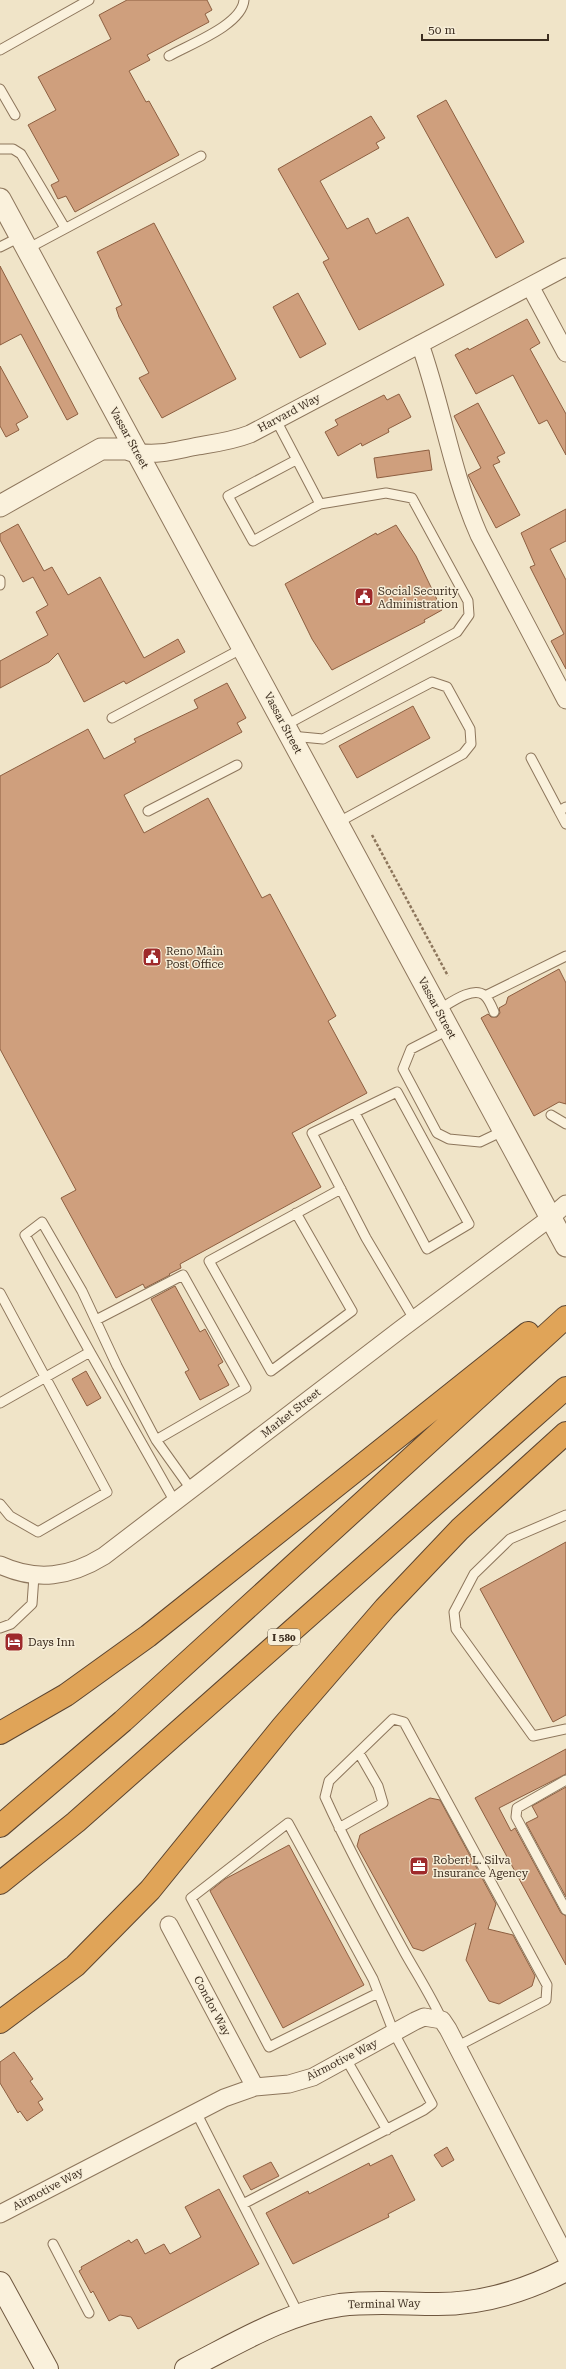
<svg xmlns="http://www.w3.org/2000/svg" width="566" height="2369" font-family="'Roboto Serif',serif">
  <rect width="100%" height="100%" fill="#f0e4c8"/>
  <path fill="#cf9f7d" stroke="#8d5f41" d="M127 0H207L212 10 205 14 209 22 147 55 150 60 129 71 146 102 149 101 179 155 75 212 66 196 58 199 51 185 59 181 28 125 56 110 38 77 111 39 99 15Z
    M446 100 524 242 496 258 417 116Z
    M371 116 385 138 376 143 379 148 320 181 347 229 368 218 376 234 408 217 444 285 359 330 323 262 329 259 278 169Z
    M154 223 236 379 162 418 139 378 149 373 119 317 116 308 122 305 97 252Z
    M0 266 78 414 67 420 21 334 0 345Z
    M298 293 326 344 300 358 273 307Z
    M527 319 540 343 530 349 566 414V455L547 420 539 424 513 375 476 394 455 355 468 348 469 350Z
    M0 366 28 417 16 424 19 430 6 437 0 426Z
    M399 394 411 417 388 429 389 432 362 446 361 443 338 456 325 432 338 425 335 420 384 395 387 400Z
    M478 403 505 453 497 457 500 462 493 465 520 515 496 528 468 475 481 468 454 416Z
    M429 450 432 470 377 478 374 458Z
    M566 509V541L550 549 566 580V669L551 641 564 634 530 567 535 565 521 533Z
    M18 524 44 571 52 567 68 595 100 577 144 658 178 639 185 652 126 684 124 681 84 702 58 653 49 662 0 688V661L48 635 36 612 48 605 33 577 23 582 0 540V534Z
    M396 525 416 556 442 610 424 620 425 622 332 670 312 639 285 584 376 533 377 535Z
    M227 683 246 718 237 723 242 732 124 795 144 833 208 798 262 898 270 894 336 1016 328 1021 367 1093 292 1133 321 1187 180 1264 181 1268 169 1274 170 1275 145 1288 143 1284 116 1298 61 1198 76 1190 0 1049V776L88 729 104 759 136 742 134 739 198 708 194 700Z
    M413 706 430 738 357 778 339 746Z
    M559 969 566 983V1104L559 1102 534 1116 481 1018 488 1014 491 1017H497L500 1013 499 1008 506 1004 508 997Z
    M175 1286 200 1332 205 1329 223 1362 218 1365 229 1385 200 1400 185 1372 189 1370 151 1299Z
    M86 1371 101 1398 87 1406 72 1379Z
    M566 1542V1715L553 1722 480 1589Z
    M566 1749V1774L499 1808 511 1831 515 1828 561 1913 566 1916V1965L475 1798Z
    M566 1787V1897L526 1823 538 1817 532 1806Z
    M430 1798 440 1800 496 1904 488 1929 513 1935 535 1976 532 1986 499 2004 489 2001 466 1960 476 1923 423 1951 413 1948 357 1846 360 1835Z
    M289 1845 364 1985 283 2028 210 1891 225 1879Z
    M14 2052 33 2079 30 2081 43 2099 38 2102 43 2110 27 2121 20 2111 18 2113 0 2083V2062Z
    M447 2147 454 2160 442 2167 434 2155Z
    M392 2155 415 2200 388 2214 389 2217 293 2264 266 2213 308 2191 309 2194 369 2163 370 2166Z
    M271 2162 279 2176 251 2190 243 2176Z
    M219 2189 259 2264 138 2329 131 2317 120 2315 109 2321 93 2291 91 2293 79 2271 82 2269 81 2267 129 2240 131 2243 137 2239 145 2254 164 2244 170 2254 201 2237 185 2207Z"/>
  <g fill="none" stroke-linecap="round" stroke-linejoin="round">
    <defs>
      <path id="service" d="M0 50 89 0
        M169 56C190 44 242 25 244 0
        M0 89 15 115
        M0 149H13L21 154 65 228
        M0 247 20 237
        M27 249 201 156
        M276 420 320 504 253 541 228 496 296 460
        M0 580V585
        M112 718 243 648
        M284 726 457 632 469 615 468 601 412 498 386 493 320 504
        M291 736 323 739 432 682 447 687 470 729 471 744 463 754 337 823
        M531 758 559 811
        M566 807 559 811 566 824
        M148 811 237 765
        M485 996 566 956
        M438 1010C449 1004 472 986 484 995 489 999 492 1007 494 1012
        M448 1030 411 1049 403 1069 437 1133 449 1139 480 1142 503 1131
        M355 1113 427 1249 469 1224 397 1092 312 1133 366 1238 414 1319
        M551 1115 566 1124
        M296 1213 352 1311 271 1371 209 1261 341 1189
        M0 1293 107 1492 38 1532 10 1516 0 1504
        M96 1320 183 1275 246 1388 156 1440
        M90 1352 175 1502
        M0 1403 90 1352 25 1235 42 1222 82 1291 117 1366 156 1440 191 1489
        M566 1515 510 1539 474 1574 454 1612 456 1629 533 1736 566 1729
        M0 1628 11 1624 32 1604 34 1576
        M566 1780 517 1808 516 1817 566 1910
        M339 1828 383 1803 378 1786 359 1753
        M442 2020C431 1996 418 1976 405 1953 377 1902 349 1850 325 1797L329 1781 393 1719 404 1722 547 1985 546 2000 458 2046
        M346 2059 387 2130
        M196 2112 299 2315
        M243 2204 424 2110 432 2104 394 2033 373 1979 288 1823 191 1898 269 2047 378 1993
        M53 2244 89 2313"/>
      <path id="minor" d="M530 286 566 353
        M420 344C442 406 452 474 479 535L566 700
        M136 452C159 456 176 450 198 446 216 443 232 441 250 434L566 267
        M0 1565C37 1582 70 1577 104 1556L401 1329 550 1218 566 1204
        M169 1925 255 2087
        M0 2214 224 2098 255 2087 289 2084 313 2077 415 2021 424 2017 442 2020 448 2029 566 2257"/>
      <path id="tertiary" d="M0 199 566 1246
        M0 506 101 449H127L136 452"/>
      <path id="secondary" d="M0 2283 47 2369
        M186 2369C236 2344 285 2313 340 2305 373 2301 405 2304 438 2304 482 2304 527 2290 566 2270"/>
      <path id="motorway" d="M0 1733 66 1695 148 1636 528 1333
        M0 1826 123 1721 566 1317
        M0 1883 76 1822 566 1388
        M0 2022 75 1966 150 1890 283 1726 385 1608 460 1529 566 1433"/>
    </defs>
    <use href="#service" stroke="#8d765c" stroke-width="11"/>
    <use href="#minor" stroke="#8d765c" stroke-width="19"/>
    <use href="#tertiary" stroke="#8d765c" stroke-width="23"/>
    <use href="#secondary" stroke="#6f573f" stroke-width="24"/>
    <use href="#motorway" stroke="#5b4430" stroke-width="24"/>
    <path stroke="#8d765c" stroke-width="2.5" stroke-dasharray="3 2" stroke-linecap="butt" d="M372 835 448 976"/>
    <use href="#service" stroke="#faf1dc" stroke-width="9"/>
    <use href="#minor" stroke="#faf1dc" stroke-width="17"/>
    <use href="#tertiary" stroke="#faf1dc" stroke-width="21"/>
    <use href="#secondary" stroke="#faf1dc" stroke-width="22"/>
    <use href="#motorway" stroke="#e0a458" stroke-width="22"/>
  </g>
  <defs>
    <symbol id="civic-square" viewBox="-11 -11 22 22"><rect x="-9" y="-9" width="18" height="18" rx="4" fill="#9e2a2b" stroke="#f7eed8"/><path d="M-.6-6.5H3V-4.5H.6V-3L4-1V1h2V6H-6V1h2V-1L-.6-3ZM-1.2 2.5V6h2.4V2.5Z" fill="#fff"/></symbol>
    <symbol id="hotel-square" viewBox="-11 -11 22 22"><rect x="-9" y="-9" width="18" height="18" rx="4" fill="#9e2a2b" stroke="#f7eed8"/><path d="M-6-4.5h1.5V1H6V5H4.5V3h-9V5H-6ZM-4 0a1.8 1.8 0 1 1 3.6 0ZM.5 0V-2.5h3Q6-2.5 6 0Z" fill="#fff"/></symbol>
    <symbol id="office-square" viewBox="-11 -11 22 22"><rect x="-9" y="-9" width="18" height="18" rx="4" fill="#9e2a2b" stroke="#f7eed8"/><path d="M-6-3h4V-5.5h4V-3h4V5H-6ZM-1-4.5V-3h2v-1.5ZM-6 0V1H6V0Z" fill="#fff"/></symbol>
  </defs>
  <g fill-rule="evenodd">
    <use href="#civic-square" x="353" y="586" width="22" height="22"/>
    <use href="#civic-square" x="141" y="946" width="22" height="22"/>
    <use href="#hotel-square" x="3" y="1631" width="22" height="22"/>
    <use href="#office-square" x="408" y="1855" width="22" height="22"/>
  </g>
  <g text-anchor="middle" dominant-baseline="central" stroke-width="3" stroke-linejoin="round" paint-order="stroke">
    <rect fill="#f7eed8" stroke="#756857" stroke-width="1" x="268" y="1629" width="32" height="16" rx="3"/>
    <g font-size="10" font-weight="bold" fill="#3d2e20">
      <text x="284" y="1637">I 580</text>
    </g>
    <g font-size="11" fill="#3d2e20" stroke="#f7eed8">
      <text transform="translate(289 413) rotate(-28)">Harvard Way</text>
      <text transform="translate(129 438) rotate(61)">Vassar Street</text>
      <text transform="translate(283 723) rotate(62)">Vassar Street</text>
      <text transform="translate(437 1008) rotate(62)">Vassar Street</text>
      <text transform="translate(291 1413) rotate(-38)">Market Street</text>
      <text transform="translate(212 2006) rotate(62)">Condor Way</text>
      <text transform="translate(342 2060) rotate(-27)">Airmotive Way</text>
      <text transform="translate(48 2189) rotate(-28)">Airmotive Way</text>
      <text transform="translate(384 2304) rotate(-1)">Terminal Way</text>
    </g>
    <g font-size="11" fill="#3d2e20" stroke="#f7eed8" text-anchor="start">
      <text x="378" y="591">Social Security<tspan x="378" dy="13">Administration</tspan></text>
      <text x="166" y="951">Reno Main<tspan x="166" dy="13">Post Office</tspan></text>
      <text x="28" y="1642">Days Inn</text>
      <text x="433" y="1860">Robert L. Silva<tspan x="433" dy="13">Insurance Agency</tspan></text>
    </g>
  </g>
  <path d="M422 34v6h126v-6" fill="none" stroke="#3d2e20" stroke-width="2"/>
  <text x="428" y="34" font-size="12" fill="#3d2e20" stroke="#f7eed8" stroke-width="3" paint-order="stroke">50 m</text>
</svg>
